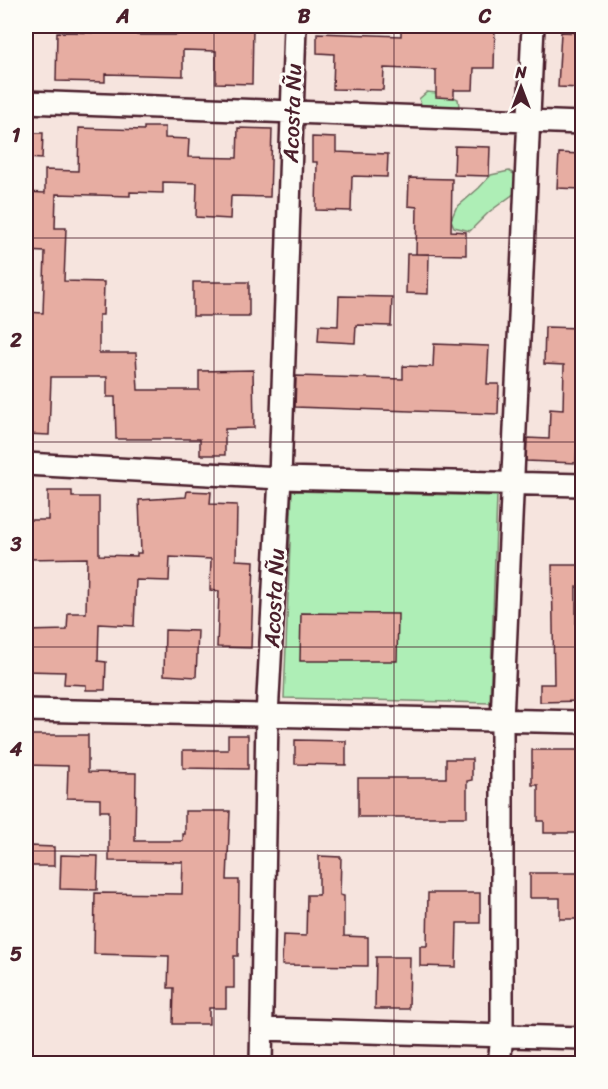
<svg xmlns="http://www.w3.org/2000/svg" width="608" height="1089" font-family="Sriracha,sans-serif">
  <rect width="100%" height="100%" fill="#f6e4de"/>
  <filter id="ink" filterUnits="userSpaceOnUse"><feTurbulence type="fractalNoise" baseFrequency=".0167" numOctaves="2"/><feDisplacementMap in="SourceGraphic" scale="12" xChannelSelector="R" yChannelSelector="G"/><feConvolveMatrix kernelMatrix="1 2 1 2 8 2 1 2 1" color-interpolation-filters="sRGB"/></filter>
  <g filter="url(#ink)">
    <path fill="#aeeeb6" stroke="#7c8670" stroke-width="1.5" d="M427 92 447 94 458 99 459 106 434 113 423 109 419 99Z
      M509 171 516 175 515 193 489 212 470 231 454 227 451 220 456 208 479 188 491 175Z
      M292 491 497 496 490 703 284 698Z"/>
    <path fill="#e7ada2" stroke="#4a1f2b" stroke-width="1.5" d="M119 26H137V35H177V26H253L252 84 216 83V51L183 50V76L105 74V82L56 81 57 32 118 33Z
      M401 26H495L494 68H474L473 90H454V98L436 97V70L384 68 383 90 333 89 334 54 317 53V33L401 36Z
      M561 32 582 33V88L558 87Z
      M144 127H165V138L189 139 188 157 237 158 238 128 272 129 270 197 231 196 230 219 196 217 197 183 163 182V193L130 192V196L56 194 55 228H66L64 281 104 282 103 315H99V353H136L138 390H199V371L253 370 254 428 225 429V455H200V439H116L115 397H107V377H51L49 435 26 434V312L43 313 45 252 26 251V192L45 193V170L78 171 79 128 144 130Z
      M26 133H43L42 159 26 158Z
      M312 137 336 138V152L388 154 387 177 352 176 351 211 316 210 317 162H312Z
      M455 146 490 147 489 176 454 175Z
      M559 153 582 154V189L557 188Z
      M409 178 452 179 451 231 466 232V255L416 254 417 207 408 206Z
      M407 254H429L428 294 406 293Z
      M193 282H249V316H193Z
      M339 296 392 297 391 326 356 325 355 343 318 341 319 325 338 326Z
      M545 327 582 328 580 440H577L576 463 526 461 527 438 549 439 550 409 563 410 564 365 544 364Z
      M434 344 489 346 487 384H499L498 414 295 407 296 376 403 379V366L433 367Z
      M48 491H72V497H99V555L137 556V553H141L139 500 186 497 187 491 211 492 210 504 237 505 236 560 254 561 251 648 217 647 219 591 210 590 211 559 170 557 169 581 136 580 134 626 99 624 98 661 106 662 105 690H86V685L64 684 65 672 26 671V631L67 630 68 613H86L87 558 26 559V520H48Z
      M552 565H582V587H576V684H582V701L540 702V684H554Z
      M301 613 398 614 397 661H300Z
      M165 630 198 631 196 677 164 675Z
      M26 735H88V772L136 773 135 841H183V834H185V811H230L227 880H239L238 956H234V988H226V1008H209V1024H173L174 988H168L169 956 94 954 95 893 182 894 183 862 109 861V811H100V799L67 798 68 766 26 765Z
      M228 735H248V769L183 768V750H228Z
      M295 740 346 741V765L295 764Z
      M532 750H582V833H544V821H538V785H532Z
      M446 759H472V780L467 781V817H358V778H446Z
      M30 846 54 847V866H30Z
      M61 855 98 856 97 890 60 889Z
      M319 856 341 857 340 895 344 896V936L368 937V966L282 965 283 935 306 936 307 895H319Z
      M530 873H582V919H560V898H530Z
      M428 893H480V923H457L456 967 420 966V946H427Z
      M376 957H410L409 1009H375Z"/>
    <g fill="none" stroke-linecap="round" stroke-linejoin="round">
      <defs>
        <path id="minor" d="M26 102 582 123
          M26 464 280 478 582 485
          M26 710 582 722
          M262 1029 582 1038
          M261 1064 267 715 280 478 295 26
          M499 1064 502 1036V720L533 26"/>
      </defs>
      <use href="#minor" stroke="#4a1f2b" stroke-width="26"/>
      <use href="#minor" stroke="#fdfcf7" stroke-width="21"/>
    </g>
  </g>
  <path fill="none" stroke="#4a1f2b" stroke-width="1.5" stroke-opacity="0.55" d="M214 26V1064M394 26V1064M26 238H582M26 442H582M26 647H582M26 851H582"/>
  <g text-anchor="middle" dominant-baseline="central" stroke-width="6" stroke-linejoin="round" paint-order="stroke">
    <g font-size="22" fill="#4a1f2b" stroke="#fdfcf7">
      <text transform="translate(292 113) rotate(-88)">Acosta Ñu</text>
      <text transform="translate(274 598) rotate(-87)">Acosta Ñu</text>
    </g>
  </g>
  <rect width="608" height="1089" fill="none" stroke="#fdfcf7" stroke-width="66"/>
  <g transform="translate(521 87)" stroke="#fdfcf7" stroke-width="4.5" paint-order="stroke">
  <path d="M0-4.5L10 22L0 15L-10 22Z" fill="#4a1f2b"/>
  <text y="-9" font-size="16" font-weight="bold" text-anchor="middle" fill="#4a1f2b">N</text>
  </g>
  <rect x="33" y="33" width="542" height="1023" fill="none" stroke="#4a1f2b" stroke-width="2"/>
  <g font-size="20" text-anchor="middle" font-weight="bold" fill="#4a1f2b">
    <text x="123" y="23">A</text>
    <text x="304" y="23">B</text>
    <text x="485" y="23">C</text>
    <text x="16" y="142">1</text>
    <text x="16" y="347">2</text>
    <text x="16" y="551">3</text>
    <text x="16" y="756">4</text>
    <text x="16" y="961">5</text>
  </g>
</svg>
